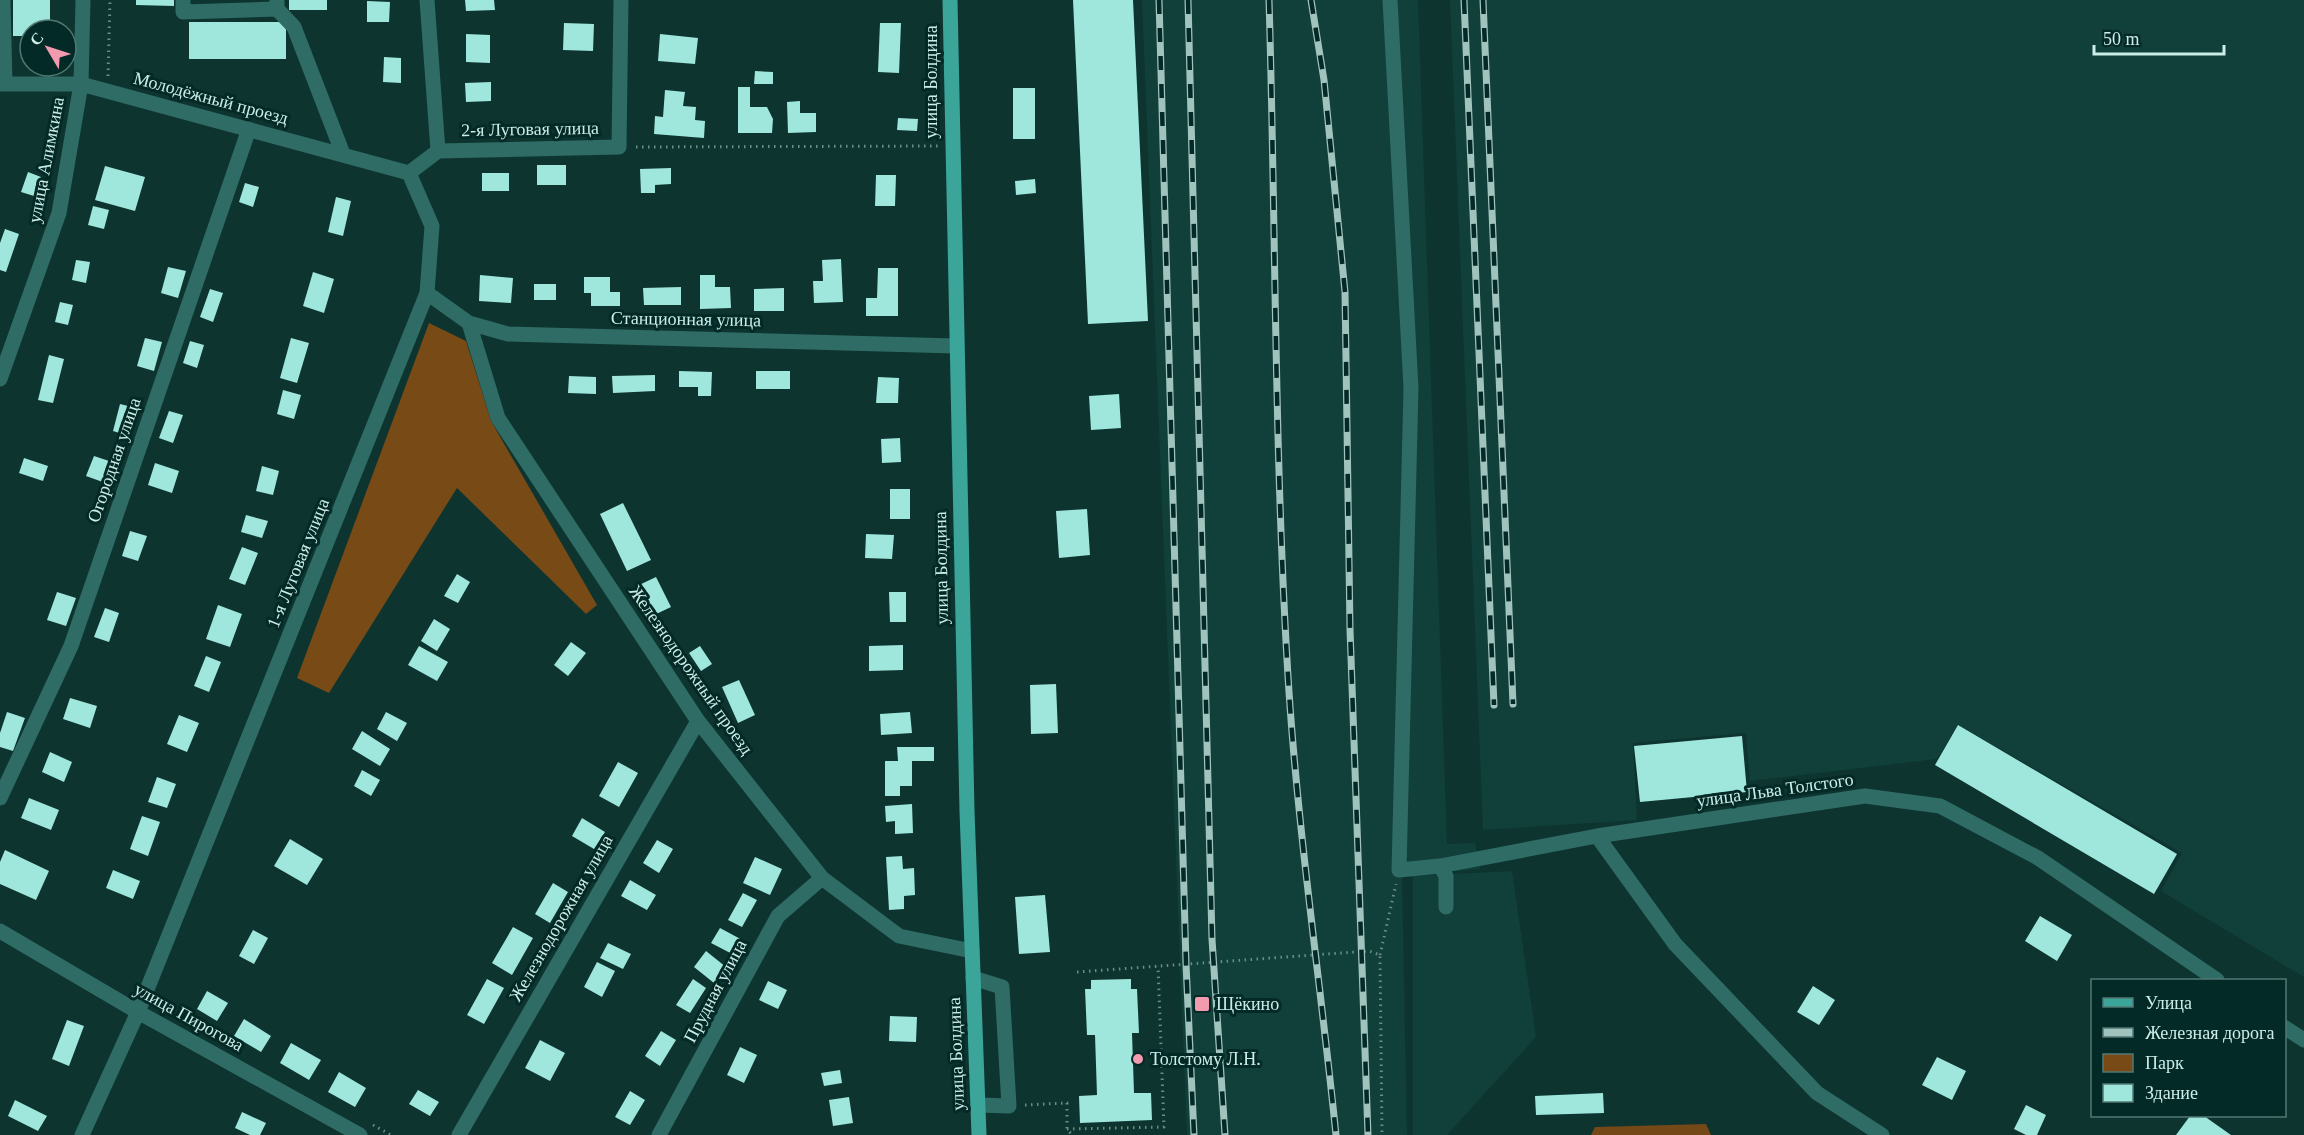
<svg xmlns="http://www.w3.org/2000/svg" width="2304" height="1135" font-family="'Times New Roman',serif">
  <rect width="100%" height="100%" fill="#0e3430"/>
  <path fill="#113f3a" d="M1142 0H1418L1447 844 1475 843 1480 869 1402 875 1407 1135H1187Z
    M1450 0H2304V977L2161 891 2182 853 1958 725 1937 759 1750 781 1746 733 1633 743 1637 820 1483 830Z
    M1512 871 1536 1037 1447 1135H1413V876Z"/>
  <path fill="#774a16" d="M429 323 466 341 491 421 597 605 586 614 457 488 329 693 297 678Z"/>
  <path fill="#744817" d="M1706 1124 1711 1135H1591L1595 1127Z"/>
  <path fill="#9fe6dc" d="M13 0H50V30H30V36H13Z
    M136 0H174V6L136 5Z
    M289 0H327V10H289Z
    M465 0H494L495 10 466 11Z
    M1073 0H1133L1148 321 1088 324Z
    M367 1 390 2 389 22H367Z
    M189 22H286V59H189Z
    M564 23 594 24 593 51 563 50Z
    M880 23H901L899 73 878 72Z
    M466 34 490 35V63L466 62Z
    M660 34 698 38 695 64 658 61Z
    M384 57 401 58V83L383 82Z
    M755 71 773 72V84H754Z
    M491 82V101L466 102 465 83Z
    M738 87H750V107H767L773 119 772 133H738Z
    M1013 88H1035V139H1013Z
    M665 90 685 92 683 106 696 107 695 120 705 121 704 138 654 134 655 116 663 117Z
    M800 101V113H816V132L788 133 787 102Z
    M898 118 918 119 917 131 897 130Z
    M537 165H566V185H537Z
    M105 166 145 177 135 211 95 200Z
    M671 168V184L655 185V193H641L640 169Z
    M28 172 41 177 34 196 21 192Z
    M482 173H509V191H482Z
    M876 175H896L895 206H875Z
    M1035 179 1036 193 1016 195 1015 181Z
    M245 183 259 187 253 207 239 202Z
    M336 197 351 201 343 236 328 232Z
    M93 206 109 210 104 229 88 225Z
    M5 229 19 234 6 272 0 270V243Z
    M841 259 843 302 814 303 813 281H823L822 260Z
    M76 260 90 262 86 283 72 280Z
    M168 267 186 271 178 298 161 293Z
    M878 268H898V316H866V298H877Z
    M313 272 334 279 324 313 303 306Z
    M480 275 513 278 511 303 479 301Z
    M700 275H715V287H730L731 308 700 309Z
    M584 277H610V292H620V306H591V293H584Z
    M534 284H556V300H534Z
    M681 287V305H644L643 288Z
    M784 288V311H754V289Z
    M210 289 223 293 213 322 200 317Z
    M60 302 73 305 68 325 55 322Z
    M145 338 162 342 154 371 137 366Z
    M291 338 309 343 297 383 280 378Z
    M190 341 204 345 197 368 183 363Z
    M49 355 64 359 53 403 38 400Z
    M679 371 712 372 711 396H698V387H679Z
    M756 371H790V389H756Z
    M655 375V391L613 393 612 376Z
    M569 376 596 377V394L568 393Z
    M878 377 899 378 898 403H876Z
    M283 390 301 395 294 419 277 414Z
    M1119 394 1121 428 1091 430 1089 396Z
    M120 404 136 408 129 436 113 431Z
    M169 411 183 415 173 443 159 438Z
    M900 438 901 462 882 463 881 439Z
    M94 456 118 464 111 485 86 476Z
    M24 458 48 466 43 481 19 473Z
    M155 463 179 471 172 493 148 485Z
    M262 466 279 471 273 495 256 491Z
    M890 489H910V519H890Z
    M623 503 651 560 627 571 600 514Z
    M1087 509 1090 555 1059 558 1056 511Z
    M246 515 268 521 262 538 241 532Z
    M130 531 147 536 138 561 122 556Z
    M866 534 894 535 892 559 865 558Z
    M242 547 258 553 245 585 229 579Z
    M457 574 470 582 458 603 444 596Z
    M656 577 671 607 652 616 637 586Z
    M57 592 76 598 66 626 47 620Z
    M889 592H906V622H890Z
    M218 605 242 614 230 647 206 639Z
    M105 608 119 613 109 642 94 637Z
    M434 619 450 629 437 651 421 641Z
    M571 642 586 653 568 676 554 665Z
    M903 645V670L869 671V646Z
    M419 646 448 662 437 681 408 665Z
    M700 646 712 664 701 671 689 653Z
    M206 656 221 662 209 692 194 686Z
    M739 680 755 715 738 723 722 687Z
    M1056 684 1058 733 1031 734 1030 685Z
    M70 698 97 706 90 728 63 719Z
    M7 712 25 718 13 751 0 747V733Z
    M386 712 407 723 397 741 377 729Z
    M910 712 912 733 881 735 880 714Z
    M179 715 199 723 187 752 167 744Z
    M1958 725 2177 854 2154 894 1935 765Z
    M362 731 390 749 380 766 352 749Z
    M1742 736 1747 792 1640 802 1634 746Z
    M897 747H934V761H912V786H900V796H885V761H898Z
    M50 752 72 762 64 782 42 772Z
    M618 762 638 773 619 807 599 796Z
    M362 770 380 780 371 796 354 786Z
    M157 777 176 784 167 808 148 802Z
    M29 798 59 810 51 830 21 818Z
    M912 804 913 833 895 834V821L886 822 885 806Z
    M142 816 160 822 148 856 130 849Z
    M582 818 605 832 594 849 572 836Z
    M290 839 323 859 307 885 274 866Z
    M657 840 673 849 659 873 643 863Z
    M5 850 49 871 36 900 0 884V862Z
    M902 856 903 869 914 868 915 895 904 896V909L889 910 886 857Z
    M755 857 782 869 770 895 743 883Z
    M113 870 140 881 133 899 106 888Z
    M630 880 656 895 647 910 621 896Z
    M553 883 568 892 550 923 535 914Z
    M743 893 757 900 742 927 728 920Z
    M1045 895 1050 952 1019 954 1015 897Z
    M2040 916 2072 935 2057 961 2025 941Z
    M513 927 533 938 512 975 492 963Z
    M720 928 746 942 738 957 711 943Z
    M253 930 268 938 254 964 239 956Z
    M608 943 631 954 623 969 600 958Z
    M706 951 726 967 714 983 694 967Z
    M597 962 615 971 602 997 584 987Z
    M487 979 504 988 484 1024 467 1015Z
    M693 979 706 988 690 1013 676 1005Z
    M1131 979V989H1137L1139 1033H1132L1134 1093H1151L1152 1120 1080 1123 1079 1096 1097 1095 1095 1035H1087L1085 989H1091V980Z
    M768 981 787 990 778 1009 759 1000Z
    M1813 986 1835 1000 1819 1025 1797 1012Z
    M207 991 228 1003 217 1021 197 1009Z
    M890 1016 917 1017 916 1042 889 1041Z
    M244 1019 271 1036 261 1052 234 1036Z
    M67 1020 84 1026 69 1066 52 1059Z
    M661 1031 676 1040 660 1066 645 1056Z
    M540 1040 565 1053 550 1081 525 1068Z
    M291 1043 321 1060 309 1080 280 1063Z
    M740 1047 757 1055 744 1083 727 1075Z
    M1937 1057 1966 1071 1952 1100 1922 1085Z
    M840 1070 842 1083 824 1086 821 1073Z
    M339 1072 366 1088 355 1107 328 1092Z
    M418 1090 439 1102 430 1116 409 1104Z
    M630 1091 645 1100 630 1125 615 1117Z
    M1603 1093 1604 1113 1536 1115 1535 1096Z
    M849 1097 853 1123 833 1126 829 1100Z
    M15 1100 47 1116 38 1131 8 1116Z
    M2026 1105 2046 1115 2037 1135H2026L2014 1129Z
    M242 1112 266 1123 260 1135H250L235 1128Z
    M2190 1116H2204L2231 1135H2176Z"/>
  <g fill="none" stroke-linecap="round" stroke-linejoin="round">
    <path stroke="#6a8e89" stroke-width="3" stroke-dasharray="1.5 4.5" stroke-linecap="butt" d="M108 76 110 0
      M636 147 938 146
      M1380 955 1396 884
      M1077 972 1369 951 1380 955 1382 1135
      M1025 1105 1067 1103V1129L1072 1135
      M373 1125 391 1135
      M1067 1129 1164 1127 1158 966"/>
    <path stroke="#2e6c65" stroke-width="15" d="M3 0 5 84
      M183 0V12L277 9V0
      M1390 0 1411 388 1399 870 1440 866 1597 836 1865 796 1940 806 2038 858 2217 980
      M277 9 294 27 343 154
      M0 84H81L409 173
      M438 151 619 147 621 0
      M427 293 469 323 508 334 955 346
      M469 323 498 418 698 721 822 878 899 936 972 951
      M0 379 59 213 81 84 83 0
      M0 798 71 646 249 129
      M1597 836 1675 944 1817 1093 1882 1135
      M1440 866 1446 876V907
      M0 931 138 1012 360 1135
      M973 978 1002 987 1009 1106 978 1105
      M2284 1027 2304 1040
      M82 1135 138 1012 427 293 432 226 409 173 438 151 427 0
      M459 1135 698 721
      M659 1135 778 916 822 878"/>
    <path stroke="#3ba59a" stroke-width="15" d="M950 0 967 811 979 1135"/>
    <defs>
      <path id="rail" d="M1159 0 1186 964 1194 1135
        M1188 0 1212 939 1225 1135
        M1269 0C1276 230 1274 461 1289 692 1299 840 1321 987 1336 1135
        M1311 0 1324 80 1345 292 1350 629 1368 1135
        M1464 0 1494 705
        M1483 0 1513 704"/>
    </defs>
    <use href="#rail" stroke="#a1c3be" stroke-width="7"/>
    <use href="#rail" stroke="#032a26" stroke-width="4.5" stroke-dasharray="14" stroke-linecap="butt"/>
  </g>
  <g fill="#f29aae" stroke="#032a26" stroke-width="2">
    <rect x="1194" y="996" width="16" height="16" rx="3"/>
    <circle cx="1138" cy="1059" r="6"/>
  </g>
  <g text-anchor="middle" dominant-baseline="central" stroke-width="6" stroke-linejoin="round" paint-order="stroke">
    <g font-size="18" fill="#ccede8" stroke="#032a26">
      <text transform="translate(931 82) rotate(-90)">улица Болдина</text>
      <text transform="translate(211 98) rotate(15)">Молодёжный проезд</text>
      <text transform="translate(530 129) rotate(-1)">2-я Луговая улица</text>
      <text transform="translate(46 160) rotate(-79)">улица Алимкина</text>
      <text transform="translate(686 319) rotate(1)">Станционная улица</text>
      <text transform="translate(114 460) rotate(-71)">Огородная улица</text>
      <text transform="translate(298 563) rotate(-68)">1-я Луговая улица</text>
      <text transform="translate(941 568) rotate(-91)">улица Болдина</text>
      <text transform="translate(691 670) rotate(55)">Железнодорожный проезд</text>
      <text transform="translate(1775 790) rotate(-8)">улица Льва Толстого</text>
      <text transform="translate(561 918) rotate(-60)">Железнодорожная улица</text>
      <text transform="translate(715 991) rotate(-62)">Прудная улица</text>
      <text transform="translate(189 1017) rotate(29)">улица Пирогова</text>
      <text transform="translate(956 1054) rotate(-92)">улица Болдина</text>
    </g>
    <g font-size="18" fill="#ccede8" stroke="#032a26" text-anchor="start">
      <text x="1216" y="1004">Щёкино</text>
      <text x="1150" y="1059">Толстому Л.Н.</text>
    </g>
  </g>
  <rect x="2091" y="979" width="195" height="138" fill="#032a26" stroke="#537874" stroke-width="1.5"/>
  <rect x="2103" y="998" width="30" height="9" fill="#3ba59a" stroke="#537874" stroke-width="1.5"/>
  <text x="2145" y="1009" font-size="18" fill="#ccede8">Улица</text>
  <rect x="2103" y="1028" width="30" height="9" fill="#a1c3be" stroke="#537874" stroke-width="1.5"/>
  <text x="2145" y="1039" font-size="18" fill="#ccede8">Железная дорога</text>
  <rect x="2103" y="1054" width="30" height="18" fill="#774a16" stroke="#537874" stroke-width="1.5"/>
  <text x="2145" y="1069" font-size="18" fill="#ccede8">Парк</text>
  <rect x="2103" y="1084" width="30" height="18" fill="#9fe6dc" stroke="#537874" stroke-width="1.5"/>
  <text x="2145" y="1099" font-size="18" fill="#ccede8">Здание</text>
  <g transform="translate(48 48) rotate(309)"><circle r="28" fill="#032a26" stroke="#537874" stroke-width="1.5"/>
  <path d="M0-4.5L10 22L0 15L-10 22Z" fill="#f29aae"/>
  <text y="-9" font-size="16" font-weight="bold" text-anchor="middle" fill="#ccede8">С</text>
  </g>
  <path d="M2094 45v9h130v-9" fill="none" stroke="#ccede8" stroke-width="3"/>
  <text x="2103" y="45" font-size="18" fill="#ccede8" stroke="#032a26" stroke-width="4.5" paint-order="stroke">50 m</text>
</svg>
